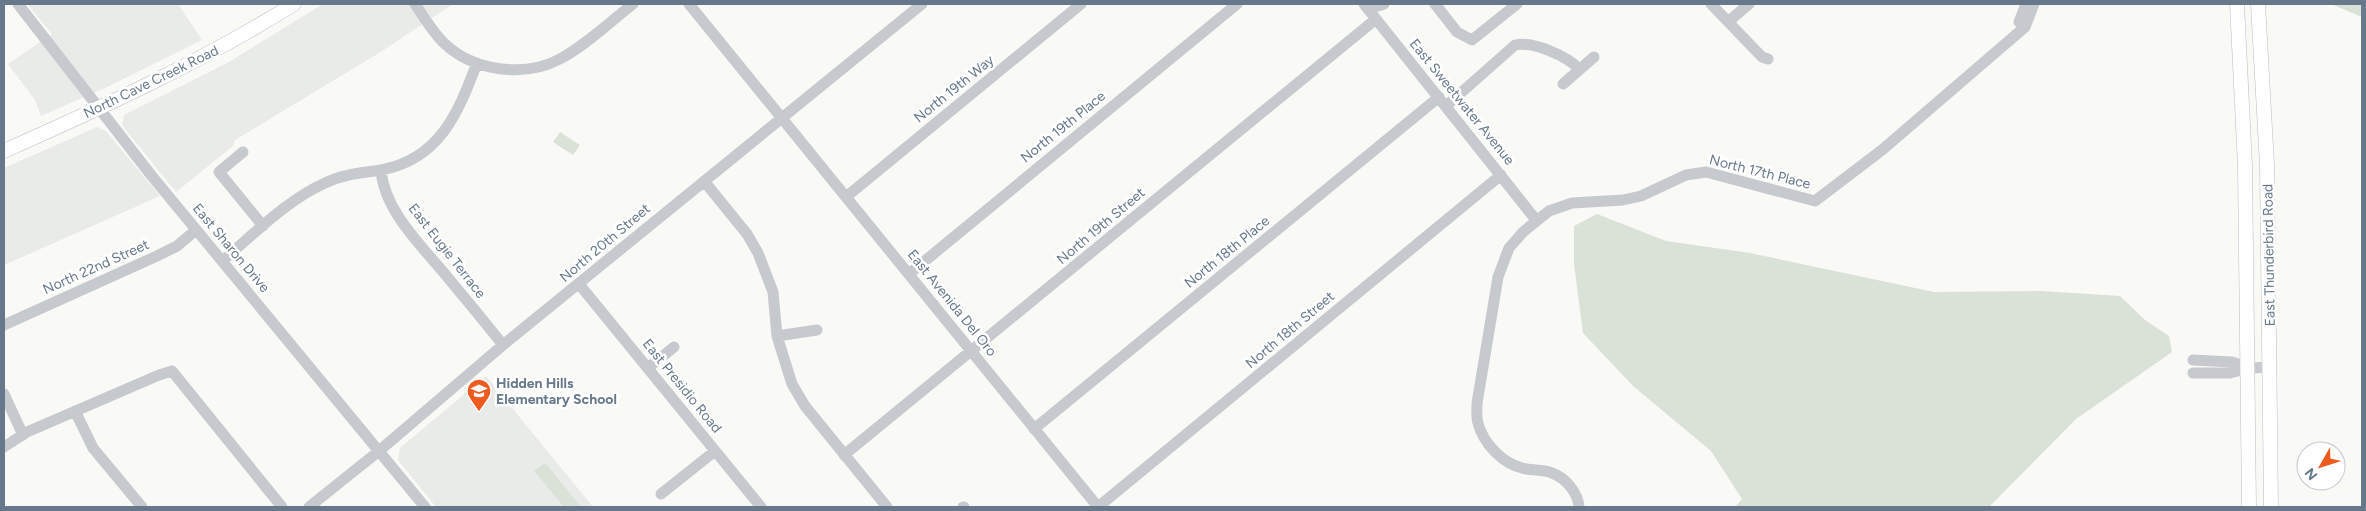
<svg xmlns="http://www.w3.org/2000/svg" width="2366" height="511" font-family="Figtree,sans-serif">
  <rect width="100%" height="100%" fill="#f9f9f6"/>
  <path fill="#e9ebe9" d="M27 4H178L202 40 107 87 41 116 35 100 8 64 52 34Z
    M323 4H453L379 53 235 140 233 146 176 192 124 128 122 124 124 115 229 62Z
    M97 127 106 131 160 196 4 265V168Z
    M486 376 593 507H436L398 460 400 448Z"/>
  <path fill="#dae1d7" d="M2331 4H2362V17Z
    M560 132 580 145 573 155 553 142Z
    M1597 214 1666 241 1750 253 1934 292 2041 291 2120 296 2145 320 2169 336 2172 352 2076 419 1989 507H1735L1742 499 1711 451 1633 386 1583 333 1574 264V226Z
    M545 463 581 507H564L534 471Z"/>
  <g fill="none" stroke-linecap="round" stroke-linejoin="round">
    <defs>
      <path id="major" d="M2237 4 2245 166 2249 507
        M2258 4 2267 165 2271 507
        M4 151C103 107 201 62 294 4"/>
    </defs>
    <use href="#major" stroke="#b9bdc1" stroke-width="15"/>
    <path stroke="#c6cace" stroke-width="11" d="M18 4 151 175 425 507
      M415 4C424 17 433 33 445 44 474 71 524 78 560 59 586 45 610 22 633 4
      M689 4 1098 507
      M1364 4 1536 220
      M1435 4 1457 32 1472 40 1517 4
      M1711 4 1762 57 1768 59
      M1368 9 1384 4
      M1729 21 1749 4
      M2019 22 2026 4
      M1563 84 1594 57
      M1446 106 1515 45C1533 41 1567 56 1579 69
      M243 152 219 172 263 226
      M381 170C384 210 420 244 444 273 464 297 484 321 503 345
      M704 181 747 234 758 253 773 292 777 336 792 384 805 406 887 507
      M846 197 1081 4
      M222 261C254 234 287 200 325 183 343 174 361 173 381 170 440 159 458 113 477 63
      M909 274 1237 4
      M579 284 761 507
      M4 325 157 256 177 246 196 230
      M777 336 817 330
      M2193 360 2232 362 2249 368
      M648 368 674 347
      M2193 373H2230L2249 368 2270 367
      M4 394 23 435
      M75 411 93 448 142 507
      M1034 429 1439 97
      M4 447 27 432 159 375 172 371 282 507
      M844 455 1376 19
      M661 494 715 451
      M309 507 379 451 503 345 922 4
      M963 507H964
      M1098 507 1501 175
      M1579 507C1578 493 1566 478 1552 473 1543 469 1531 471 1522 468 1502 463 1483 443 1478 423 1476 417 1477 409 1477 403L1498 277 1509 248 1523 232 1549 211 1572 203 1623 200 1641 196 1686 175 1706 172 1815 201 1882 150 2025 27 2034 4"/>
    <use href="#major" stroke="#fff" stroke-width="14"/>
  </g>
  <defs>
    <symbol id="school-pin" viewBox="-11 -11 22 30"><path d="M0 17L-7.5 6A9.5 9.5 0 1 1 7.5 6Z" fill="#ef5a1f" stroke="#fff"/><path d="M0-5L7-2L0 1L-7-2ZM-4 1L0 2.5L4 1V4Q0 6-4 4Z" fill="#fff"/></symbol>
  </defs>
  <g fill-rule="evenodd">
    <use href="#school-pin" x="465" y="377" width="28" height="38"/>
  </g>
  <g text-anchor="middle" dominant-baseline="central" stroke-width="5" stroke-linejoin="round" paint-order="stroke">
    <g font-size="14" fill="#667889" stroke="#fff">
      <text transform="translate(151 82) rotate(-26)">North Cave Creek Road</text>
      <text transform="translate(954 89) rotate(-39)">North 19th Way</text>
      <text transform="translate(1462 102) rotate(51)">East Sweetwater Avenue</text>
      <text transform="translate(1063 127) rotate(-39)">North 19th Place</text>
      <text transform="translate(1760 172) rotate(14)">North 17th Place</text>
      <text transform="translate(1101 226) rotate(-40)">North 19th Street</text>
      <text transform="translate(605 243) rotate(-40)">North 20th Street</text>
      <text transform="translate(231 248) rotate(50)">East Sharon Drive</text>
      <text transform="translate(447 251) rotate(52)">East Eugie Terrace</text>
      <text transform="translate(1227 252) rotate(-39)">North 18th Place</text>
      <text transform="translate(2269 255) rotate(-91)">East Thunderbird Road</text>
      <text transform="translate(96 267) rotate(-24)">North 22nd Street</text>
      <text transform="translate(952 303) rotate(51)">East Avenida Del Oro</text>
      <text transform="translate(1290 330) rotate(-40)">North 18th Street</text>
      <text transform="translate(682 386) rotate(51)">East Presidio Road</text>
    </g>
    <g font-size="14" font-weight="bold" fill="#667889" stroke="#fff" text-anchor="start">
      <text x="496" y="383">Hidden Hills<tspan x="496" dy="16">Elementary School</tspan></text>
    </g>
  </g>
  <rect width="2366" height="511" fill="none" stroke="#667889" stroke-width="10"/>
  <g transform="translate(2321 466) rotate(231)"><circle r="24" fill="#ffffff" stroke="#c2c9d0"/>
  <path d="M0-4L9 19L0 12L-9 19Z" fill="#ef5a1f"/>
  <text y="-8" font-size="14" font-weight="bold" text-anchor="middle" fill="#667889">N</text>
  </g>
</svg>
